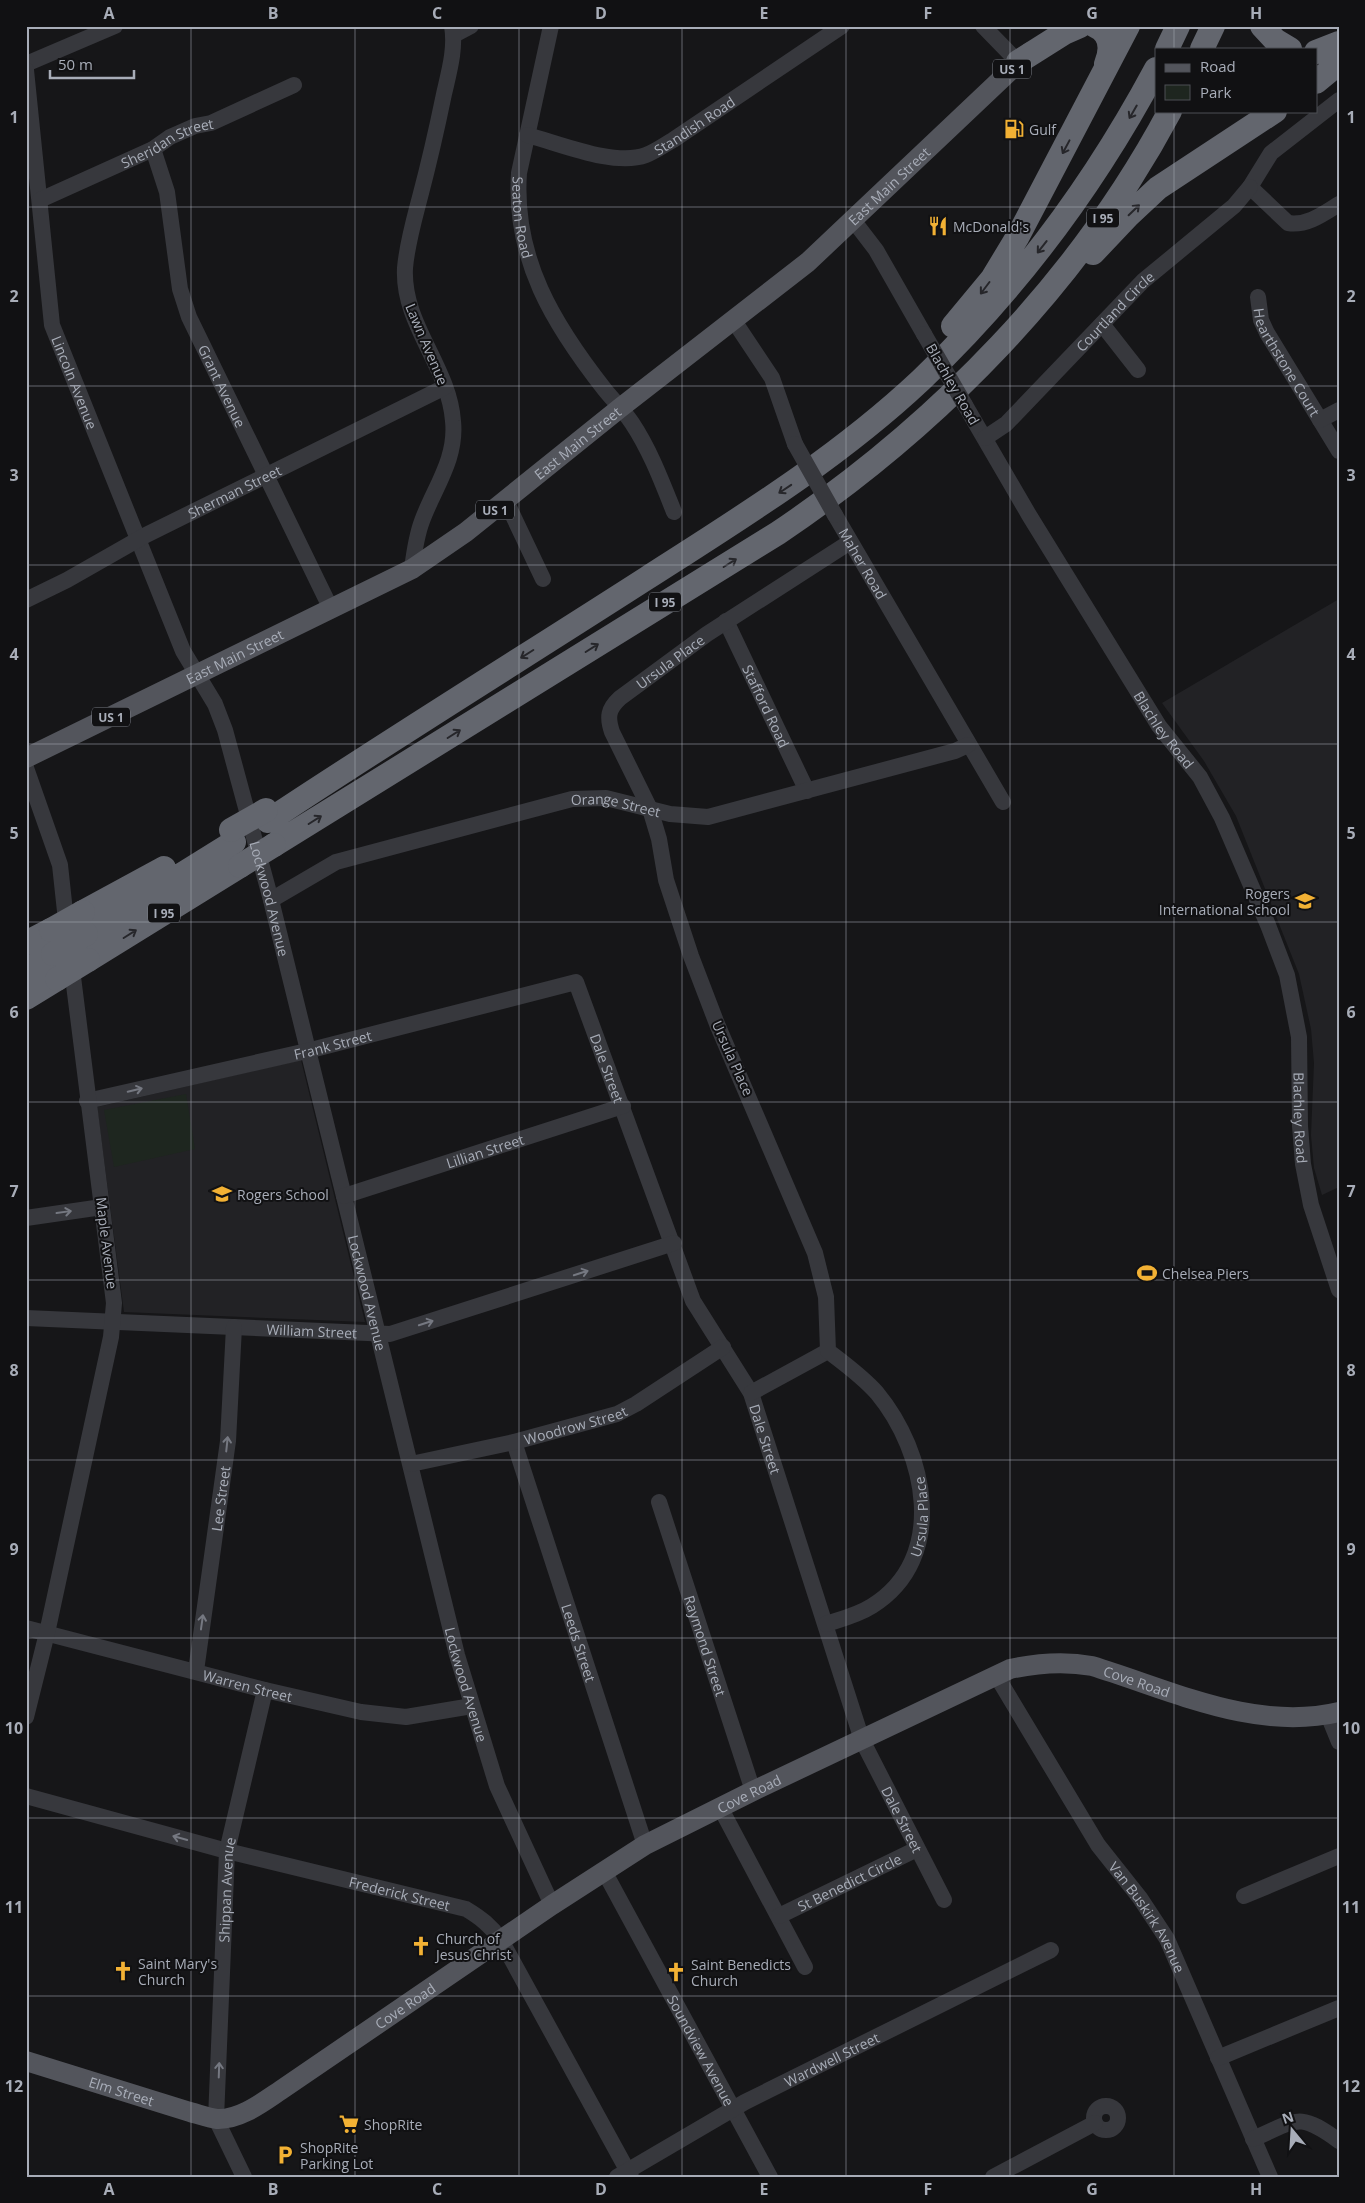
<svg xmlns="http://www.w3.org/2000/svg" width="1365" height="2203" font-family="'Open Sans',sans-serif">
  <rect width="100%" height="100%" fill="#161618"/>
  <path fill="#222225" d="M1339 599V1187L1322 1195 1314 1168 1311 1135 1314 1063 1311 1029 1299 974 1236 816 1204 761 1162 703Z
    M301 1060 365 1322 124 1312 97 1107Z"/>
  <path fill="#1e261f" d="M186 1094 195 1149 114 1167 104 1110Z"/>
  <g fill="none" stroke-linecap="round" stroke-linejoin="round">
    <g stroke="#37383d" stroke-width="16">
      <path id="s1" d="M551 26 519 173C513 259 554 325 605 390 614 401 624 411 632 423 650 450 662 482 674 512"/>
      <path d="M983 26 1018 62"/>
      <path d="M454 35 471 26"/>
      <path d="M26 64 115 26"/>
      <path id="s2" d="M26 70 52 325 183 651 215 704 225 730 271 900 457 1655 497 1786 552 1905"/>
      <path d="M1339 100 1271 153 1250 187 1288 223C1307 226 1323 214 1339 204"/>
      <path id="s3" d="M527 135C559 143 614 167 646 155 656 151 664 145 673 140L842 26"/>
      <path id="s4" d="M153 149 167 192 180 289 189 317 331 609"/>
      <path id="s5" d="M40 200 153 149 170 137 195 126 211 123 294 85"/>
      <path d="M853 220 876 250 924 334"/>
      <path id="s6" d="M1258 297 1261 320 1267 333 1339 451"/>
      <path d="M734 321 772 378 795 444"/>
      <path d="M1102 324 1138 370"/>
      <path id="s7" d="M965 405 1029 515 1159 726 1200 777 1222 818 1268 925 1287 975 1299 1037 1300 1126 1303 1164 1311 1205 1339 1290"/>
      <path d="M1320 420 1339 410"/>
      <path id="s8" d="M985 438 1006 424 1143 281 1234 206 1250 187"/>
      <path d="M506 501 543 579"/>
      <path id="s9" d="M835 515 1003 802"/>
      <path d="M412 569C414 553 416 537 422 521 434 488 457 459 453 421 449 366 402 324 405 268 407 244 414 220 420 197 429 163 437 128 444 94 449 72 456 48 452 26"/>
      <path id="s10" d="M26 600 67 580 146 535 445 387"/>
      <path id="s11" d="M726 621 807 791"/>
      <path d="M26 768 60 865 67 930"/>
      <path id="s12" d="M271 900 336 862 572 799 606 798 670 814 708 817 955 751 968 745"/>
      <path id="s13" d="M87 1101 307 1051 576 982 693 1301 751 1393 862 1740 944 1900"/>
      <path id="s14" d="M344 1196 623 1106"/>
      <path d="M26 1218 102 1207"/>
      <path id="s15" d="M26 1318 390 1334 674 1243"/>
      <path d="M751 1393 828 1351"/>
      <path id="s16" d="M514 1442 645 1845"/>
      <path id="s17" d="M411 1464 514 1442 617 1414 636 1404 723 1347"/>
      <path id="s18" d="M659 1502 753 1791"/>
      <path id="s19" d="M826 1624C842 1619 858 1615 872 1606 949 1558 926 1452 877 1393 863 1377 845 1364 828 1351L826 1297 815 1253 717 1024 691 956 666 880 659 839 650 809 612 732C607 717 608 709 620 698L707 634 850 542"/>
      <path id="s20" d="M26 1628 265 1690 361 1712 406 1717 472 1706"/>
      <path id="s21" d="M196 1671 228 1441 234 1327"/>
      <path id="s22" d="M996 1675 1098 1845 1140 1898 1167 1939 1270 2177"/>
      <path d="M1328 1715 1339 1742"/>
      <path d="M26 1717 47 1633 111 1337 114 1303 71 961"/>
      <path id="s23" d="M26 1796 227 1851 466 1909C481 1918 491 1926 501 1940L631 2177"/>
      <path d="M720 1807 805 1967"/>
      <path id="s24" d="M604 1871 770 2177"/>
      <path d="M1244 1896 1339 1856"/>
      <path id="s25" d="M779 1916 917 1849"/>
      <path d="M1218 2058 1339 2008"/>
      <circle cx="1106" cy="2118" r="12"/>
      <path d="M1253 2139C1297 2120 1298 2111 1339 2141"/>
      <path id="s26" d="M244 2177 216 2119 227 1851 265 1690"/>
      <path id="s27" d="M617 2177 745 2102 1051 1950"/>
      <path d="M993 2177 1095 2123"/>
    </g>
    <g stroke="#53555c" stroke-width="20">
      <path id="s28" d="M26 758 412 569 466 532 620 408 808 262 1030 52"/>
      <path id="s29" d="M26 2061 190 2112C198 2114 208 2118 217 2119 240 2120 263 2102 281 2090L552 1905 645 1845 753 1791 1010 1669C1038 1663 1064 1661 1092 1666 1171 1690 1255 1732 1339 1712"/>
    </g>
    <path stroke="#63666e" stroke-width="24" d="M1095 26C1112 33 1112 49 1106 64
      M1262 26 1275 40 1290 49
      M1167 49 1178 26
      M1202 49 1213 26
      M1316 52 1339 43
      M1018 62 1064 33 1080 26
      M1316 82 1339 63
      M1093 253 1128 216 1158 188 1275 111
      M953 326 992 279 1018 236 1128 26
      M268 821C393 738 521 659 647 578 742 517 838 458 921 380 1017 289 1094 185 1156 69
      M274 845 778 533C937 426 1079 282 1170 111
      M83 912 164 868
      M86 934 234 842
      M26 943 51 930
      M88 960 240 866
      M26 971 53 954
      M26 998 57 979"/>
    <path stroke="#37383d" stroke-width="16" d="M924 334 965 405
      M795 444 835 515"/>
    <path stroke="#63666e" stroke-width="24" d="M231 830 266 810
      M240 866 274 845
      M51 930 83 912
      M53 954 86 934
      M57 979 88 960"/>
  </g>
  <defs><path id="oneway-shaft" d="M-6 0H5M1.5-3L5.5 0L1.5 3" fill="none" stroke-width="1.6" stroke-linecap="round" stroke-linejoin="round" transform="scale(1.25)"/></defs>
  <g stroke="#26262a">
    <use href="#oneway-shaft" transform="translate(1133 112) rotate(120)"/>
    <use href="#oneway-shaft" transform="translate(1066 147) rotate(118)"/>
    <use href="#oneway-shaft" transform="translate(1134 210) rotate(-44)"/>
    <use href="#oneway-shaft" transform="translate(1042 247) rotate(128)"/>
    <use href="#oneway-shaft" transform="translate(985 288) rotate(127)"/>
    <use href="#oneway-shaft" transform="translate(785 489) rotate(146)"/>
    <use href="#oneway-shaft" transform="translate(730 563) rotate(-32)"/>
    <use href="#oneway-shaft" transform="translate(592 648) rotate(-32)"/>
    <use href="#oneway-shaft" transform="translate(527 654) rotate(148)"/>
    <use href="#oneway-shaft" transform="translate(454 734) rotate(-32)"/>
    <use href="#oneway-shaft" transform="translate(315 820) rotate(-32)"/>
    <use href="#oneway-shaft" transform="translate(130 934) rotate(-32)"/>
  </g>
  <g stroke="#757881">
    <use href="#oneway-shaft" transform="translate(135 1090) rotate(-13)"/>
    <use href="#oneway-shaft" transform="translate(64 1212) rotate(-8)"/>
    <use href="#oneway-shaft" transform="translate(581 1273) rotate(-18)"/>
    <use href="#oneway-shaft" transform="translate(426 1323) rotate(-18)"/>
    <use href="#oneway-shaft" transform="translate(227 1444) rotate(-84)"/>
    <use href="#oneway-shaft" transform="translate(202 1622) rotate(-82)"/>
    <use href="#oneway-shaft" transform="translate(180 1838) rotate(-164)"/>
    <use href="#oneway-shaft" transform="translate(219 2070) rotate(-88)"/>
  </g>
  <path fill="none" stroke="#a8adb8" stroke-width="1" stroke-opacity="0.55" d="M191 26V2177M355 26V2177M519 26V2177M682 26V2177M846 26V2177M1010 26V2177M1174 26V49M1174 111V2177M26 207H1339M26 386H1339M26 565H1339M26 744H1339M26 922H1339M26 1102H1339M26 1280H1339M26 1460H1339M26 1638H1339M26 1818H1339M26 1996H1339"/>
  <defs>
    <symbol id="fuel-bare" viewBox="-9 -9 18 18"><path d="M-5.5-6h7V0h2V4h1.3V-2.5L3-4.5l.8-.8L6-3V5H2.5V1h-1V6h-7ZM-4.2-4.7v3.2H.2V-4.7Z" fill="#f2b134" stroke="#111113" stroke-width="2.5" paint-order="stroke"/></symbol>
    <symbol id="restaurant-bare" viewBox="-9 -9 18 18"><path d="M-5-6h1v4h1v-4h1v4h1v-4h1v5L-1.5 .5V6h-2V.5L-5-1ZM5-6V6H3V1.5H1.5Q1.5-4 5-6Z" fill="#f2b134" stroke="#111113" stroke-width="2.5" paint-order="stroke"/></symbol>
    <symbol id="school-bare" viewBox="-9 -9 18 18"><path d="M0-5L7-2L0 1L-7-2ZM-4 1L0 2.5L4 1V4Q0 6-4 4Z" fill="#f2b134" stroke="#111113" stroke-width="2.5" paint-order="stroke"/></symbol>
    <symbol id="stadium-bare" viewBox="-9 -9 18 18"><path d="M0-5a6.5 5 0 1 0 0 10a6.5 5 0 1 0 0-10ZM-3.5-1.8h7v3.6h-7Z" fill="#f2b134" stroke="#111113" stroke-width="2.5" paint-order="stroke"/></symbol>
    <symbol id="church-bare" viewBox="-9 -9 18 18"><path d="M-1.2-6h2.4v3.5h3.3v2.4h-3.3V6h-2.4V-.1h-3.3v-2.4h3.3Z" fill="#f2b134" stroke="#111113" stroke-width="2.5" paint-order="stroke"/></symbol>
    <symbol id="supermarket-bare" viewBox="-9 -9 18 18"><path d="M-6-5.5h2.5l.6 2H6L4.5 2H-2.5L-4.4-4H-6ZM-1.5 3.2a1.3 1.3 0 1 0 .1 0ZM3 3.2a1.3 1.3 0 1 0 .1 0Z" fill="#f2b134" stroke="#111113" stroke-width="2.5" paint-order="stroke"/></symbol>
    <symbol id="parking-bare" viewBox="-9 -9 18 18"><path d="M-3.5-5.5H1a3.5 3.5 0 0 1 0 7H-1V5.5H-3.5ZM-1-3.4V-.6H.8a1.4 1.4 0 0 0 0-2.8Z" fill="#f2b134" stroke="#111113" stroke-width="2.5" paint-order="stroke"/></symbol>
  </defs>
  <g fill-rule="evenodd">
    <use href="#fuel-bare" x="1000" y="115" width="28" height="28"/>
    <use href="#restaurant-bare" x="924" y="212" width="28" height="28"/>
    <use href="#school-bare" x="1291" y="887" width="28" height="28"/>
    <use href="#school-bare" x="208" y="1180" width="28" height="28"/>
    <use href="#stadium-bare" x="1133" y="1259" width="28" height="28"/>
    <use href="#church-bare" x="407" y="1932" width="28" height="28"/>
    <use href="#church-bare" x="109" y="1957" width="28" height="28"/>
    <use href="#church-bare" x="662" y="1958" width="28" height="28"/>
    <use href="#supermarket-bare" x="335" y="2110" width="28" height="28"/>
    <use href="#parking-bare" x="271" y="2141" width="28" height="28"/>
  </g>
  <g text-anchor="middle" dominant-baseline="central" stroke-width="4" stroke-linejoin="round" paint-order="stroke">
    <g fill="#111113" stroke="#7b7e86" stroke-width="1">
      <rect x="993" y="59.5" width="38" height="19" rx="4"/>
      <rect x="1087" y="208.5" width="32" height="19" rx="4"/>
      <rect x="476" y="500.5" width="38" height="19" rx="4"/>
      <rect x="649" y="592.5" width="32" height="19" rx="4"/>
      <rect x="92" y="707.5" width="38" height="19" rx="4"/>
      <rect x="148" y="903.5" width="32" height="19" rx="4"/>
    </g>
    <g font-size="12" font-weight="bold" fill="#a8adb8">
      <text x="1012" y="69">US 1</text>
      <text x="1103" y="218">I 95</text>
      <text x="495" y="510">US 1</text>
      <text x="665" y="602">I 95</text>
      <text x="111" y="717">US 1</text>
      <text x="164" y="913">I 95</text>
    </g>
    <g font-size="14" fill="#a8adb8" stroke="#111113">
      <text stroke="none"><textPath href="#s3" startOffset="179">Standish Road</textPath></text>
      <text stroke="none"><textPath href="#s5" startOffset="140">Sheridan Street</textPath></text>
      <text stroke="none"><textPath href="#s28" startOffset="1042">East Main Street</textPath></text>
      <text stroke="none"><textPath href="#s1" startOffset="195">Seaton Road</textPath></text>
      <text stroke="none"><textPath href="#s8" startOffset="182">Courtland Circle</textPath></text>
      <text transform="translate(427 344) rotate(67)">Lawn Avenue</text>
      <text stroke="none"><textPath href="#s6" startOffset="72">Hearthstone Court</textPath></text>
      <text stroke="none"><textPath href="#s2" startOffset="318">Lincoln Avenue</textPath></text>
      <text transform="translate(953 384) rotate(60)">Blachley Road</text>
      <text stroke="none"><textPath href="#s4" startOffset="249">Grant Avenue</textPath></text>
      <text stroke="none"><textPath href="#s28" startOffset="638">East Main Street</textPath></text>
      <text stroke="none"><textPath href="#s10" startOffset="235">Sherman Street</textPath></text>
      <text stroke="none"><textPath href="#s9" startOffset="56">Maher Road</textPath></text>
      <text stroke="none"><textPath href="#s28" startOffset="232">East Main Street</textPath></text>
      <text stroke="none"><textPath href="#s19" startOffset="1115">Ursula Place</textPath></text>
      <text stroke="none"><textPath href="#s11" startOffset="94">Stafford Road</textPath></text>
      <text stroke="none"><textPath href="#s7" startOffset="381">Blachley Road</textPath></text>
      <text stroke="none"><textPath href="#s12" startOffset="364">Orange Street</textPath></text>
      <text stroke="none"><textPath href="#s2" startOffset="872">Lockwood Avenue</textPath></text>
      <text stroke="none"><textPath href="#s13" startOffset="252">Frank Street</textPath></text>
      <text transform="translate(733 1058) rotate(66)">Ursula Place</text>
      <text stroke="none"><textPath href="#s13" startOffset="595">Dale Street</textPath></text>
      <text stroke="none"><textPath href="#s7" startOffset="801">Blachley Road</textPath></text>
      <text stroke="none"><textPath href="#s14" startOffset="148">Lillian Street</textPath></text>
      <text transform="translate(107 1243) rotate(83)">Maple Avenue</text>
      <text stroke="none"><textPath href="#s2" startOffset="1278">Lockwood Avenue</textPath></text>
      <text stroke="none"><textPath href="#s15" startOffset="286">William Street</textPath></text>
      <text stroke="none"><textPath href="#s17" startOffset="169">Woodrow Street</textPath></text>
      <text stroke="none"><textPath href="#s13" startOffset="1000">Dale Street</textPath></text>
      <text stroke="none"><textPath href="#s21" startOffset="174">Lee Street</textPath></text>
      <text stroke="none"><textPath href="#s19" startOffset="156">Ursula Place</textPath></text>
      <text stroke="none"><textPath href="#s16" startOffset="211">Leeds Street</textPath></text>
      <text stroke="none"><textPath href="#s18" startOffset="151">Raymond Street</textPath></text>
      <text stroke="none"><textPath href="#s29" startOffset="1245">Cove Road</textPath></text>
      <text stroke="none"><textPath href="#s20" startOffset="229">Warren Street</textPath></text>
      <text stroke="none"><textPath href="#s2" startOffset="1682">Lockwood Avenue</textPath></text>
      <text stroke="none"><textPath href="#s29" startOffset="826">Cove Road</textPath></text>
      <text stroke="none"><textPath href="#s13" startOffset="1405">Dale Street</textPath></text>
      <text stroke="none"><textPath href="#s25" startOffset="78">St Benedict Circle</textPath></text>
      <text stroke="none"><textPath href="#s26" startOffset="294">Shippan Avenue</textPath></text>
      <text stroke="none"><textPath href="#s23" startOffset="386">Frederick Street</textPath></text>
      <text stroke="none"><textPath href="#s22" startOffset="286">Van Buskirk Avenue</textPath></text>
      <text stroke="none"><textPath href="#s29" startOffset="421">Cove Road</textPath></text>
      <text stroke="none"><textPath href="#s24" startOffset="204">Soundview Avenue</textPath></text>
      <text stroke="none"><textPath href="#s27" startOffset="245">Wardwell Street</textPath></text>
      <text stroke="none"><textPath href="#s29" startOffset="100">Elm Street</textPath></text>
    </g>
    <g font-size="14" fill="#a8adb8" stroke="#111113" text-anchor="start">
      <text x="1029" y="129">Gulf</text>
      <text x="953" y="226">McDonald's</text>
      <text x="1290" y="893" text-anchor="end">Rogers<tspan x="1290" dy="16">International School</tspan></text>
      <text x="237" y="1194">Rogers School</text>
      <text x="1162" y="1273">Chelsea Piers</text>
      <text x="436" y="1938">Church of<tspan x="436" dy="16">Jesus Christ</tspan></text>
      <text x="138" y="1963">Saint Mary's<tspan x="138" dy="16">Church</tspan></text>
      <text x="691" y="1964">Saint Benedicts<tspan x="691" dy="16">Church</tspan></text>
      <text x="364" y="2124">ShopRite</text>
      <text x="300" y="2147">ShopRite<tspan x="300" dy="16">Parking Lot</tspan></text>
    </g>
  </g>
  <rect width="1365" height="2203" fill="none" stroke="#111113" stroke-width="55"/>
  <rect x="1155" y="48" width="162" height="65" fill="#111113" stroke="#4d4f55"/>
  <rect x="1165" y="64" width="25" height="8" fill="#53555c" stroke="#4d4f55"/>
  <text x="1200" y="72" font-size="15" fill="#a8adb8">Road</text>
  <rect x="1165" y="85" width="25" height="15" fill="#1e261f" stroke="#4d4f55"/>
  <text x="1200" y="98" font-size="15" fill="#a8adb8">Park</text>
  <g transform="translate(1292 2130) rotate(342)" stroke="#111113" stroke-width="4" paint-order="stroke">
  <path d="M0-4L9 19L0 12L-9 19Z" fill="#a8adb8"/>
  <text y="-8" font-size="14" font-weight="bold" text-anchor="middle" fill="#a8adb8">N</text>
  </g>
  <path d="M50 70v8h84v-8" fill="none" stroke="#a8adb8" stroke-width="2.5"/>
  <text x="58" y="70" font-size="15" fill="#a8adb8" stroke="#111113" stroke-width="4" paint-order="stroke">50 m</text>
  <rect x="28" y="28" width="1310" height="2148" fill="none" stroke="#a8adb8" stroke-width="2"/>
  <g font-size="16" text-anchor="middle" font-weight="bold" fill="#a8adb8">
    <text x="109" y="19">A</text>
    <text x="273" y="19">B</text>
    <text x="437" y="19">C</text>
    <text x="601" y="19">D</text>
    <text x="764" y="19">E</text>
    <text x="928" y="19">F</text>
    <text x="1092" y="19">G</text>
    <text x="1256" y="19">H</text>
    <text x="14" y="123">1</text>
    <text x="1351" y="123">1</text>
    <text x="14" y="302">2</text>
    <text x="1351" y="302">2</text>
    <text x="14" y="481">3</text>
    <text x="1351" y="481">3</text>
    <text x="14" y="660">4</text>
    <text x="1351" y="660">4</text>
    <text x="14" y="839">5</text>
    <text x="1351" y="839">5</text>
    <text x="14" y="1018">6</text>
    <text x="1351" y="1018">6</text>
    <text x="14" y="1197">7</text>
    <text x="1351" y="1197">7</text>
    <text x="14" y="1376">8</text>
    <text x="1351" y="1376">8</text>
    <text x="14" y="1555">9</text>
    <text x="1351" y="1555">9</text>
    <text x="14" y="1734">10</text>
    <text x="1351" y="1734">10</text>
    <text x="14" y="1913">11</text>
    <text x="1351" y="1913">11</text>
    <text x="14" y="2092">12</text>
    <text x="1351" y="2092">12</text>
    <text x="109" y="2195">A</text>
    <text x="273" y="2195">B</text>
    <text x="437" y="2195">C</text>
    <text x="601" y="2195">D</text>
    <text x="764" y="2195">E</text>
    <text x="928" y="2195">F</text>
    <text x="1092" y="2195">G</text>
    <text x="1256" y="2195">H</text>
  </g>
</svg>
